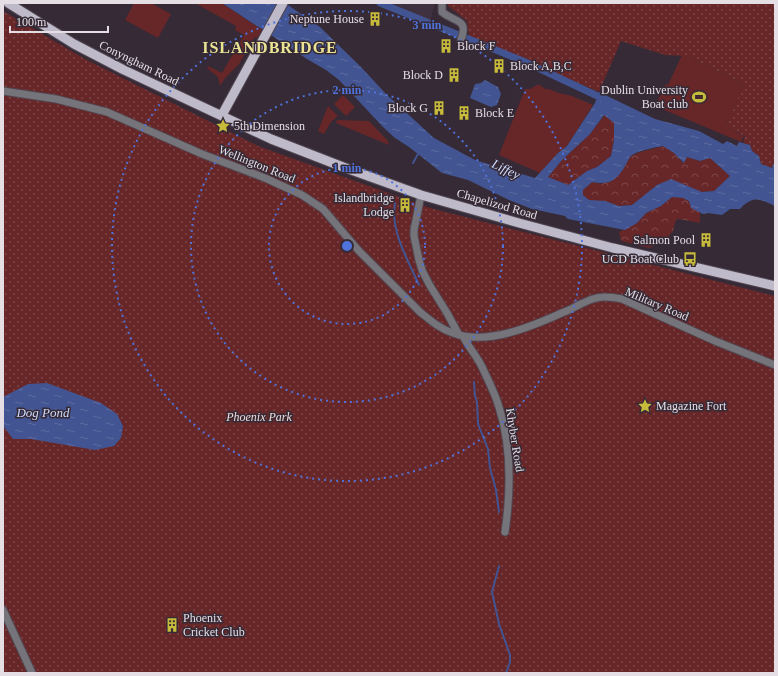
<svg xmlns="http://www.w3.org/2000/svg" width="778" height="676" font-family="Georgia,serif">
  <defs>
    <pattern id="forest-crowns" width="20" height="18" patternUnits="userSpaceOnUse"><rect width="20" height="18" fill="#672729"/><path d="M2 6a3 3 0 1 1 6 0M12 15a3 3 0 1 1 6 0" fill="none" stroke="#7d4648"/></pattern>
    <pattern id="park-dots" width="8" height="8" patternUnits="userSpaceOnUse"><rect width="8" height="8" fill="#672729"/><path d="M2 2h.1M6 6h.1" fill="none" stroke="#7d4648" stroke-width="1.8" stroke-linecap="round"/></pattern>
    <pattern id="water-ripples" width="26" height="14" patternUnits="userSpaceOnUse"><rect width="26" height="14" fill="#425491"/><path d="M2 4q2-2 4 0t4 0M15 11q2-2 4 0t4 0" fill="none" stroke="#5d6ca0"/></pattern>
  </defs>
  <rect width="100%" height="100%" fill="#352a35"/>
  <path fill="#403141" d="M382 3H435L429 25 411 18Z"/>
  <path fill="#672729" d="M134 3H151L171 14 158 38 125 20Z
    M195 3H222L262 30 258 37 254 38 239 64 226 77 220 86 218 77 207 68 208 66 222 73 244 35 235 30 236 26Z
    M682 55 687 56 744 84 726 127 744 136 741 142 655 106 666 84 668 85Z
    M537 85H540L545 89H549L559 93 572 96 593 105 567 146 558 153 540 173 499 155 525 89H530Z
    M343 95 355 107 346 116 334 104Z
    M328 106 338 116 331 122 324 134 318 131Z
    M337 120 369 121 388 141 389 145 336 123Z"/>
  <path fill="url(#forest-crowns)" d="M605 115 614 123V140L611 156 597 167 587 171 568 185 548 177 562 160 590 134Z
    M663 146 674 153 683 163 687 157 700 161 710 158 730 176 714 191 702 192 671 180 657 185 632 205 619 206 605 201H589L583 195V190L592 182 602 184 621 172 631 156 640 152Z
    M672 197 683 198 689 201 692 208 700 212V223L679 219 676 220 673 231 665 240 649 248 621 241 619 232 637 223 646 213 661 206Z"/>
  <path fill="url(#park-dots)" d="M447 3H775V165L773 164 772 168 761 164 759 156 752 151 750 145 743 143 745 136 726 127 744 84 687 56 665 55 621 41 599 92 469 36 467 21 448 6Z
    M3 11 85 59 258 146 430 208 775 296V673H3Z"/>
  <path fill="url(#water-ripples)" fill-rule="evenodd" d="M222 3H285L320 27 361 67 387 95 434 138 475 160 535 178 558 153 567 146 595 103 599 92 655 119 699 131 723 144 727 141 737 146 739 142 750 145 752 151 759 156 761 164 772 168 773 164 775 165V206C760 199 753 195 740 209H730L722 215 708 213 703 214 691 208 689 201 683 198 672 197 661 206 646 213 637 223 625 230 568 219 565 216 532 209 509 200 468 180 442 173 409 147 395 138 383 127 339 80 326 70 307 59ZM604 115 614 123V140L611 156 597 167 587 171 568 185 548 177 562 160 590 134ZM663 146 674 153 684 163 687 157 700 161 710 158 730 176 714 191 702 192 671 179 657 185 632 205 619 206 605 201 589 200 583 195V190L592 182C608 185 615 182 624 168 626 164 628 160 630 157 637 150 654 148 663 146Z
    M485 80 498 87 501 94 497 105 491 107 470 98 475 84 481 83Z
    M47 383 101 403 117 414 123 426 121 438 114 446 95 450 31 439H13L4 427 3 397 28 384Z"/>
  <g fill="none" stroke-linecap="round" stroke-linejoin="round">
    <path stroke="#425491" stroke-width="2" d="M413 163 418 154
      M395 203C390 231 408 260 419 285
      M474 382 475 396 477 402 478 424 488 449 490 468 496 490 499 512
      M499 566 492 592 499 624 510 655V662L506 673"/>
    <path stroke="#425491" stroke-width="7" d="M380 3 523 61 606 100"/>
    <defs>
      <path id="minor" d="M442 3V12C455 23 469 18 461 40
        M3 91 56 99 107 112 202 154 265 178 302 195 323 209 359 251 420 312C430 320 440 329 453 333 487 346 533 326 564 312 577 307 592 296 606 297 611 297 617 298 622 299L715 341 775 365
        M421 195 414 230V236L419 260 422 270 429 284 447 313 459 335
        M463 336C468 347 477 356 482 367 488 380 495 393 499 407 512 448 511 490 505 532
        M3 610 32 673"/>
      <path id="major" d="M8 3 74 44 124 70 271 139 343 167 421 195 519 223 613 248 775 286
        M222 115 283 3"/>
    </defs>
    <use href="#minor" stroke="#514751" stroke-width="9"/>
    <use href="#major" stroke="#514751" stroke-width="11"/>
    <use href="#minor" stroke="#76747b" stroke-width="7"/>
    <use href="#major" stroke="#bebac9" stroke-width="9"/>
  </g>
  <g fill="none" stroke="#4f72db" stroke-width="2" stroke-dasharray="2 4">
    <circle cx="347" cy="246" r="78"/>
    <circle cx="347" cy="246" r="156"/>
    <circle cx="347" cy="246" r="235"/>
  </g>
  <defs>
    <symbol id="building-bare" viewBox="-9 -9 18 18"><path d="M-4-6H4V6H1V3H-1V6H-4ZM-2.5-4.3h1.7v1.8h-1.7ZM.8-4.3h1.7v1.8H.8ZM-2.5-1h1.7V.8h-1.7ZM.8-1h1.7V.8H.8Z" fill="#c7bb3b" stroke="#352a35" stroke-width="2.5" paint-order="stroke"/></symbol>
    <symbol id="stadium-bare" viewBox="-9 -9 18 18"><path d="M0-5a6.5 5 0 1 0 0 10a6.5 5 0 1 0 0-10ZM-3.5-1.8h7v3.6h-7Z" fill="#c7bb3b" stroke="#352a35" stroke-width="2.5" paint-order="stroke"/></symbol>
    <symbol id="sight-bare" viewBox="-9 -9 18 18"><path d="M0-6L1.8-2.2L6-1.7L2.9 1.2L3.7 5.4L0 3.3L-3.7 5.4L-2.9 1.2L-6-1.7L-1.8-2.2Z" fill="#c7bb3b" stroke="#352a35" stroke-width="2.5" paint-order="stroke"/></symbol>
    <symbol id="bus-bare" viewBox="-9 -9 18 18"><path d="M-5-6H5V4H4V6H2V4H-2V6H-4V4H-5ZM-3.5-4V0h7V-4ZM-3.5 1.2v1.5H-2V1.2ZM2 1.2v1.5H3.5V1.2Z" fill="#c7bb3b" stroke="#352a35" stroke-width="2.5" paint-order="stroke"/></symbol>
  </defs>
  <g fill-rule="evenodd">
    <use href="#building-bare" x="365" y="9" width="20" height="20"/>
    <use href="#building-bare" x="436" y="36" width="20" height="20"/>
    <use href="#building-bare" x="489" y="56" width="20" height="20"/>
    <use href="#building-bare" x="444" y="65" width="20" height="20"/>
    <use href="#stadium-bare" x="689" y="87" width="20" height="20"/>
    <use href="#building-bare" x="429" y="98" width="20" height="20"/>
    <use href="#building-bare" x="454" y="103" width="20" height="20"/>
    <use href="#sight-bare" x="213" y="116" width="20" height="20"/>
    <use href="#building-bare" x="395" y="195" width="20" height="20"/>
    <use href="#building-bare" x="696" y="230" width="20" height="20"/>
    <use href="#bus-bare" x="680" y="249" width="20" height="20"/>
    <use href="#sight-bare" x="635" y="396" width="20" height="20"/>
    <use href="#building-bare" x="162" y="615" width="20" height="20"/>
  </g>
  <g text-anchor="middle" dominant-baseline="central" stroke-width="3" stroke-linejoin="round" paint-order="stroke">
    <g font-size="12" fill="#e5dee5" stroke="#352a35" text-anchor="end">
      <text x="364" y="19">Neptune House</text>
      <text x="457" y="46" text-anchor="start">Block F</text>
      <text x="510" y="66" text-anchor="start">Block A,B,C</text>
      <text x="443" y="75">Block D</text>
      <text x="688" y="90">Dublin University<tspan x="688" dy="14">Boat club</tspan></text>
      <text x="428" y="108">Block G</text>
      <text x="475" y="113" text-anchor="start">Block E</text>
      <text x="234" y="126" text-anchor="start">5th Dimension</text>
      <text x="394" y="198">Islandbridge<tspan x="394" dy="14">Lodge</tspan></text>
      <text x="695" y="240">Salmon Pool</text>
      <text x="679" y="259">UCD Boat Club</text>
      <text x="656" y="406" text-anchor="start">Magazine Fort</text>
      <text x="183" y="618" text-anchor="start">Phoenix<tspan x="183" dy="14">Cricket Club</tspan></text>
    </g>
    <g font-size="12" fill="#e5dee5" stroke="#352a35">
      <text transform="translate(139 63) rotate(26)">Conyngham Road</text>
      <text transform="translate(257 164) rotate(22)">Wellington Road</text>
      <text transform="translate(497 204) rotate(16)">Chapelizod Road</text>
      <text transform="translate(657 304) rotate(23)">Military Road</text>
      <text transform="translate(515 440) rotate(81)">Khyber Road</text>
    </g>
    <g font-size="12" font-style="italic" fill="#f4dcdb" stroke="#352a35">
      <text x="259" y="417">Phoenix Park</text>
    </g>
    <g font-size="13" font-style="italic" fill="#ccd9fe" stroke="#352a35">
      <text transform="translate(506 169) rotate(25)">Liffey</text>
      <text x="43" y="412">Dog Pond</text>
    </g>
    <g font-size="16" font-weight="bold" letter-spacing="1" fill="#ebe495" stroke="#352a35">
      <text x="270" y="47">ISLANDBRIDGE</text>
    </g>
  </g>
  <circle cx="347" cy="246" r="6" fill="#4f72db" stroke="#352a35" stroke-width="2"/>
  <g font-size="12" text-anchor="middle" font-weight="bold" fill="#4f72db" stroke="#352a35" stroke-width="3" stroke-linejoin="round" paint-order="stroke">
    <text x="427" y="29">3 min</text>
    <text x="347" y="94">2 min</text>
    <text x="347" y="172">1 min</text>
  </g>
  <rect width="778" height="676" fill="none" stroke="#e5dee5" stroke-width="8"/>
  <path d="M10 26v6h98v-6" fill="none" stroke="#e5dee5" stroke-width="2"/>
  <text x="16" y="26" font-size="12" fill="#e5dee5" stroke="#352a35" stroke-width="3" paint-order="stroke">100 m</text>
</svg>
